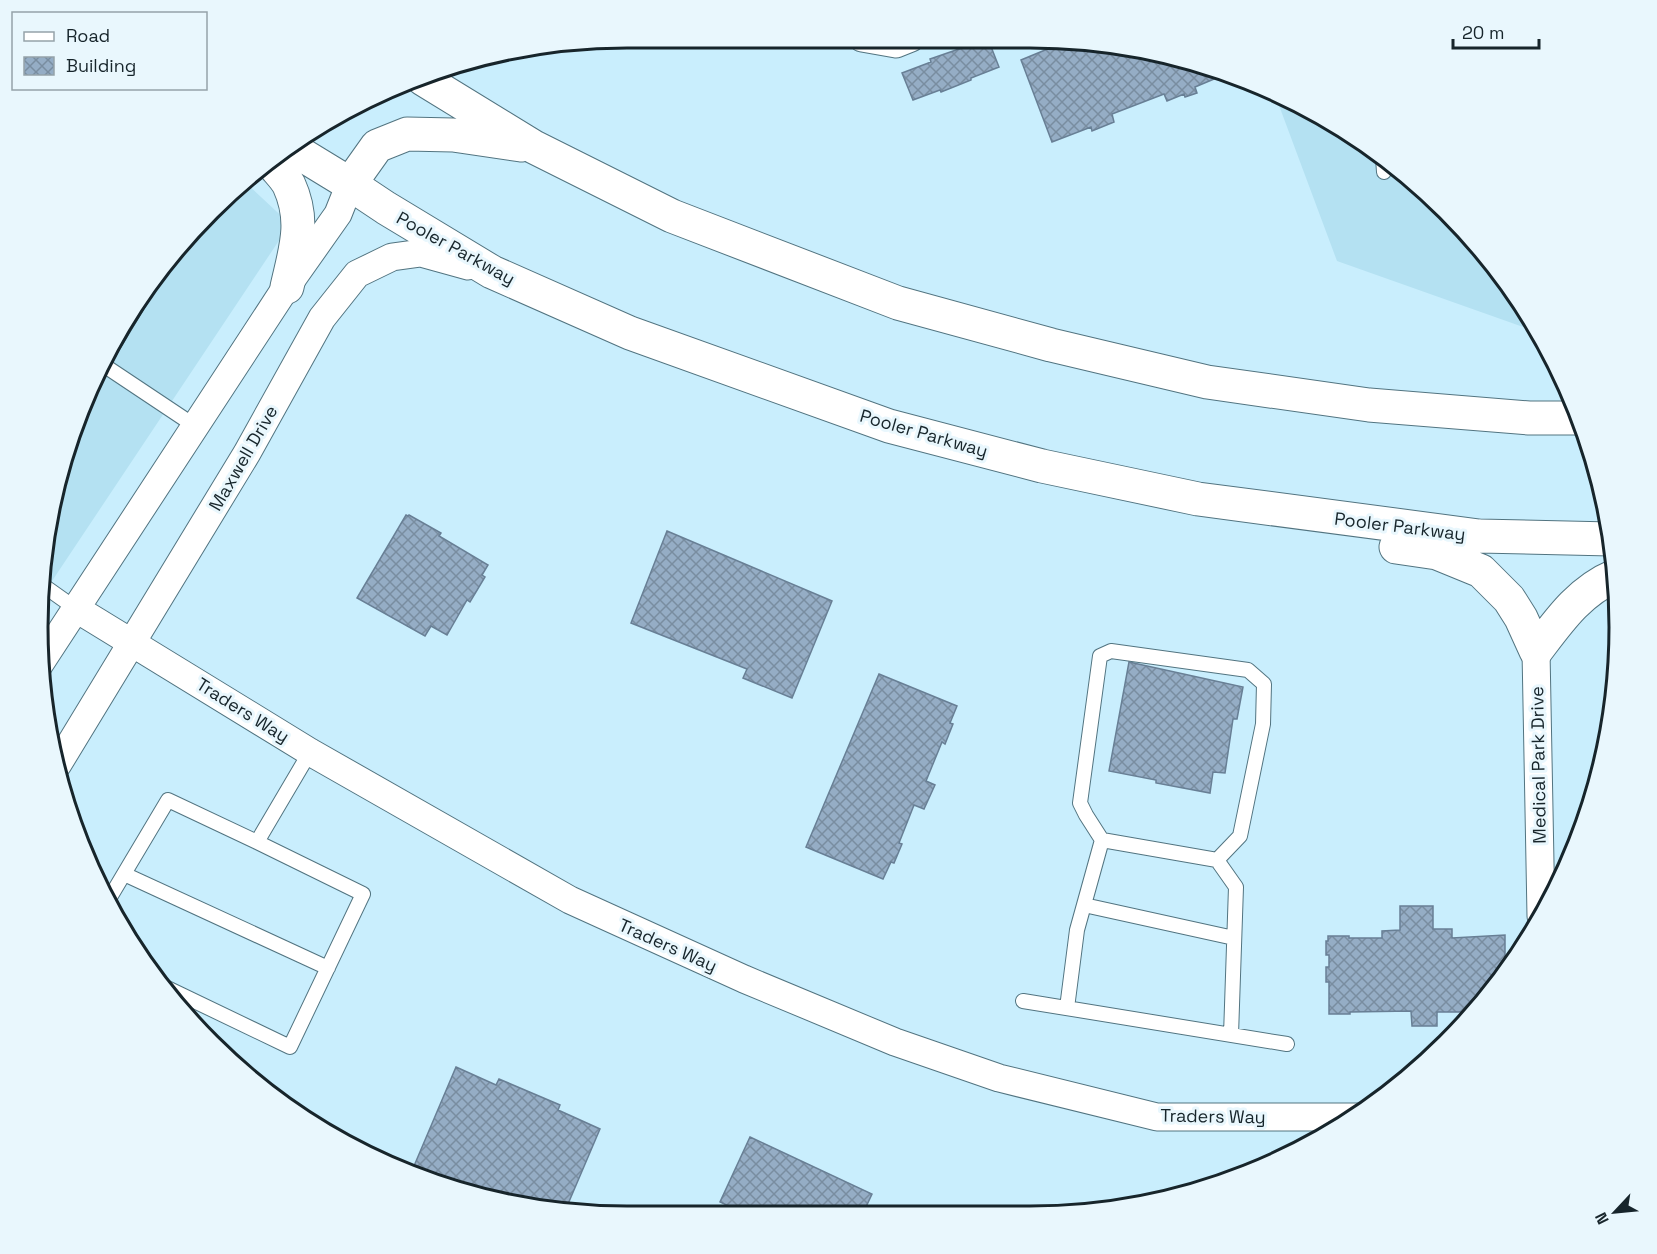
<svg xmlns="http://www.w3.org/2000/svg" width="1657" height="1254" font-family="'Space Grotesk',sans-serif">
  <defs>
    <pattern id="building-cross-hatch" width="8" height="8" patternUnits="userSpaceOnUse" patternTransform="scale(1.5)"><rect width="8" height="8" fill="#95adc5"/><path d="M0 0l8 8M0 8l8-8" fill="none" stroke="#798da0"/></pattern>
  </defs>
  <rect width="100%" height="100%" fill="#c9eefd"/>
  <path fill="#b4e1f2" d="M1274 92 1290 98 1358 137 1447 210 1520 299 1537 332 1337 261Z
    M246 183 290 224 44 593 49 512 98 366 137 299 210 210Z"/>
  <path fill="url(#building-cross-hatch)" stroke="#687f95" stroke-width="1.5" d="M988 39 999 67 971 78V80L941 92 940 90 913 100 902 73 931 62 930 59Z
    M1060 39 1061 41 1068 39 1183 58 1226 74 1195 87 1197 93 1185 97 1184 94 1167 101 1164 94 1112 114 1114 122 1092 131 1091 127 1052 142 1021 60 1050 48 1049 44Z
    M406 515 408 516 409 515 441 533 439 536 488 565 482 575 485 577 470 602 467 600 447 635 431 626 425 636 357 598Z
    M667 531 832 601 792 698 743 678 747 669 631 623Z
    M1129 662 1243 687 1237 719H1233L1225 773 1213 772 1210 793 1156 783V780L1109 771Z
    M879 674 957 706 950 723 953 724 945 744 942 742 926 781 935 785 924 809 914 805 899 843 902 844 894 863 891 862 883 879 806 847Z
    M1400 906H1433V929H1452V938L1505 935V973L1473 1012H1437V1026H1412L1411 1011 1350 1012V1014H1329V982H1326V967H1329V955H1326V941H1328V936H1349V938H1382V931L1400 930Z
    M456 1067 496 1085 499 1079 560 1105 558 1110 600 1129 565 1211H550L437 1185 411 1173Z
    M750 1137 872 1194 864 1211H739L720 1202Z"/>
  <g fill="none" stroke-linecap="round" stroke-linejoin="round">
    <defs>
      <path id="service" d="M1383 158 1384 172
        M102 364 195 426
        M96 374 152 281
        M44 586 75 608
        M1102 840 1086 815 1080 803 1100 656 1111 651 1248 670 1264 684 1263 724 1240 836 1217 860
        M257 842 310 752
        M124 874 328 968
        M109 899 168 800 257 842 363 894 290 1047 163 986
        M1084 905 1234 938
        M1023 1001 1287 1044
        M1067 1008 1077 930 1102 840 1217 860 1236 887 1231 1035"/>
      <path id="minor" d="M862 38 896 44 911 38
        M75 608 310 752 570 900 744 979 895 1042 999 1078 1157 1117H1357
        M1536 651 1541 916
        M39 665 283 292 338 214 350 184
        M58 764 247 453 322 318 357 274 392 257 421 253 468 266"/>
      <path id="primary" d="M423 79 534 147 672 216 898 303 1051 345 1207 382 1369 405 1529 418H1580
        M291 148 350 184 386 208 492 272 630 333 889 426 1042 466 1198 499 1479 536 1611 539
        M272 163C277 170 285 177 289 185 306 222 295 251 287 287
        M350 184 377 146 407 134 453 135 521 145
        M1396 547 1437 553 1481 571 1509 599 1521 618 1536 651C1558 622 1579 591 1615 576"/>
    </defs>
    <use href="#service" stroke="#527480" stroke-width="16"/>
    <use href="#minor" stroke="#527480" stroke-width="29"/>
    <use href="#primary" stroke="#527480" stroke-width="35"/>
    <use href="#service" stroke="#fff" stroke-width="14"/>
    <use href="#minor" stroke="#fff" stroke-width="27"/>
    <use href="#primary" stroke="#fff" stroke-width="33"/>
  </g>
  <g text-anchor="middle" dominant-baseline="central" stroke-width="6" stroke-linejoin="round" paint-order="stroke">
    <g font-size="18" fill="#17252b" stroke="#e9f7fd">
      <text transform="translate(456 248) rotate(29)">Pooler Parkway</text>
      <text transform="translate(924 433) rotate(16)">Pooler Parkway</text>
      <text transform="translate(243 458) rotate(-60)">Maxwell Drive</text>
      <text transform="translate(1400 526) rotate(7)">Pooler Parkway</text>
      <text transform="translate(243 710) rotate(32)">Traders Way</text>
      <text transform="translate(1538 765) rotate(-91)">Medical Park Drive</text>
      <text transform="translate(668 945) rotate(24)">Traders Way</text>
      <text transform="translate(1213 1116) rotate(1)">Traders Way</text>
    </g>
  </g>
  <path d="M0 0H1657V1254H0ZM627 48H1030A579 579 0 0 1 1609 627V627A579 579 0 0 1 1030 1206H627A579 579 0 0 1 48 627V627A579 579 0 0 1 627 48Z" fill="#e9f7fd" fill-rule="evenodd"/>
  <path fill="none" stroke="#17252b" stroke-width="3" d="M627 48H1030A579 579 0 0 1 1609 627V627A579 579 0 0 1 1030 1206H627A579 579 0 0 1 48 627V627A579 579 0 0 1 627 48Z"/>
  <rect x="12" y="12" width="195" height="78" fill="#e9f7fd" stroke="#95a3a9" stroke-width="1.5"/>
  <rect x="24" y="32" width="30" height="9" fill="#ffffff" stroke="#95a3a9" stroke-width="1.5"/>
  <text x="66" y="42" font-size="18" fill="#17252b">Road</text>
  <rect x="24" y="57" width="30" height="18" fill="url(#building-cross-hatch)" stroke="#95a3a9" stroke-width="1.5"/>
  <text x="66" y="72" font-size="18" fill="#17252b">Building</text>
  <g transform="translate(1615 1212) rotate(244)" stroke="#e9f7fd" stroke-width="4.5" paint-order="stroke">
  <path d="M0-4.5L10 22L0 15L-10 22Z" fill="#17252b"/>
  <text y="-9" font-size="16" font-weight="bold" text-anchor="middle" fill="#17252b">N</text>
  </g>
  <path d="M1453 39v9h86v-9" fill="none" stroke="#17252b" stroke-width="3"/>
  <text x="1462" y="39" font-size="18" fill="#17252b" stroke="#e9f7fd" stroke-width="4.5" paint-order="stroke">20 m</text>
</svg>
